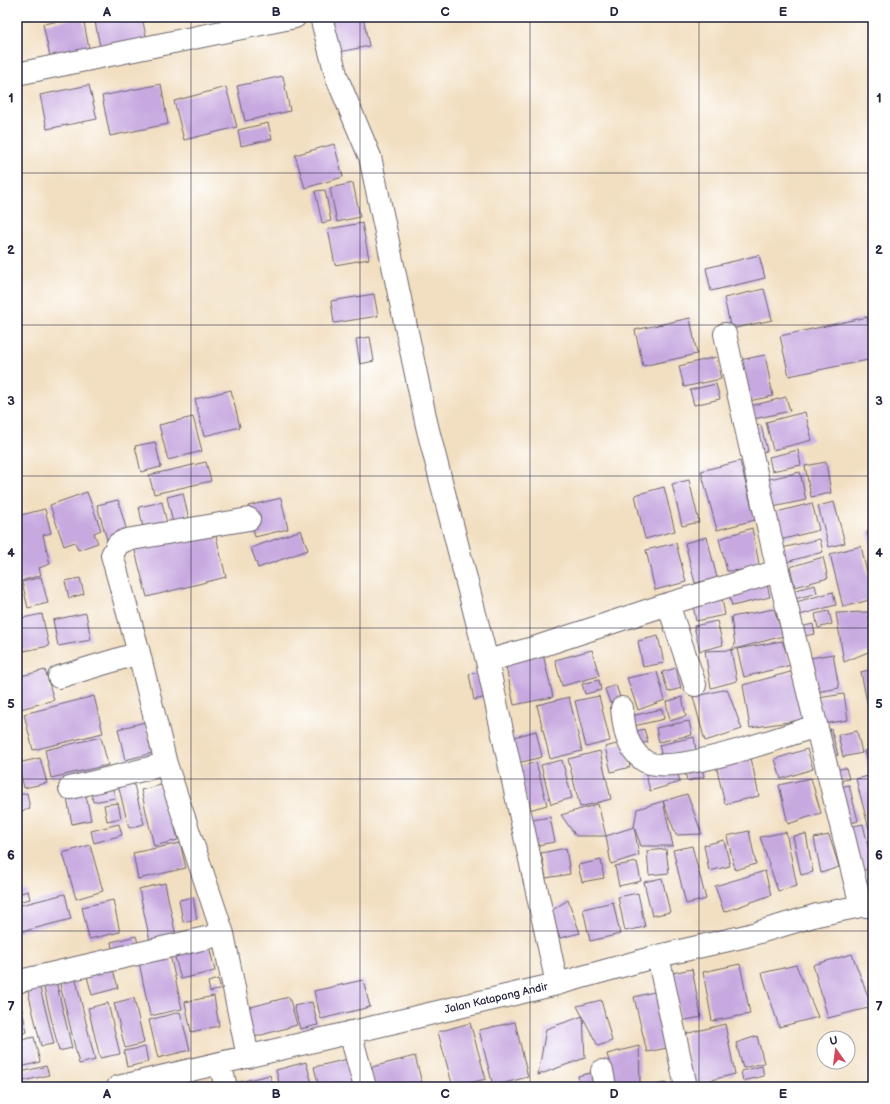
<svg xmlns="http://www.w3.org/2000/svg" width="890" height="1104" font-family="'Balsamiq Sans',sans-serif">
  <rect width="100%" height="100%" fill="#fff"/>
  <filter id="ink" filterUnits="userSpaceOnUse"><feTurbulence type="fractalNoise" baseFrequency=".025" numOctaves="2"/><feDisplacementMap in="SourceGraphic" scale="8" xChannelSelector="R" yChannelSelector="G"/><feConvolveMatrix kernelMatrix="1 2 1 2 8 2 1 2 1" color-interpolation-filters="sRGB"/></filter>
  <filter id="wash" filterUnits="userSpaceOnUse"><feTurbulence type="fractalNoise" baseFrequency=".012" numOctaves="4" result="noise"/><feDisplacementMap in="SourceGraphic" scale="16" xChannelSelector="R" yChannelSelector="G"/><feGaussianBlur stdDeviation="0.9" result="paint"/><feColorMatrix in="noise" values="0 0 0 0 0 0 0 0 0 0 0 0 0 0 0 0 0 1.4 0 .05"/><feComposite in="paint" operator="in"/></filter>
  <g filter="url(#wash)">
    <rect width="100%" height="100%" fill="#f2dfc1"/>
    <g id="blocks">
      <path fill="#c7a9e0" d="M83 17 90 54 51 61 43 24Z
        M94 17H142L147 41 101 51Z
        M327 17H363L369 46 334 53Z
        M283 76 290 111 245 121 237 86Z
        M161 84 168 124 110 136 102 96Z
        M89 85 97 119 47 129 40 95Z
        M226 87 237 127 184 140 174 101Z
        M268 123 272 139 241 146 238 130Z
        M334 144 343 177 305 188 295 155Z
        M353 183 360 217 337 222 330 188Z
        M325 190 331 221 322 223 315 191Z
        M362 223 369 259 335 265 328 229Z
        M759 255 765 278 711 291 706 268Z
        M764 289 772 320 731 329 724 298Z
        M374 294 378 316 334 323 331 301Z
        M867 317 873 346V359L789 376 780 336Z
        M690 318 697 354 643 366 635 330Z
        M370 337 374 361 360 364 356 339Z
        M765 355 773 396 749 401 740 360Z
        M716 357 721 379 684 387 679 366Z
        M716 384 720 399 694 405 690 390Z
        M231 390 240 427 204 436 195 399Z
        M786 397 790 411 754 419 751 406Z
        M805 412 812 440 773 450 766 422Z
        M193 417 202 451 168 460 159 425Z
        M761 425 767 451 754 454 748 427Z
        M155 442 161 467 141 472 135 446Z
        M798 450 801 465 772 471 769 457Z
        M740 461 755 520 717 530 701 471Z
        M206 462 211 481 154 494 149 475Z
        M826 462 831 493 811 497 805 466Z
        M800 472 806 500 768 508 761 481Z
        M689 480 699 522 682 526 672 484Z
        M664 487 675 531 645 539 635 495Z
        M87 492 101 530 94 533 98 543 78 550 75 542 64 546 50 505Z
        M183 493 189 520 173 523 167 497Z
        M281 498 288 529 255 537 248 506Z
        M118 500 128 535 107 540 97 505Z
        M162 502 168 528 144 533 139 507Z
        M834 502 845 543 829 547 818 506Z
        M812 503 819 530 776 541 769 514Z
        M45 509 51 533 43 535 50 564 39 568 41 575 18 582 17 516Z
        M214 528 226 577 147 597 134 547Z
        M752 528 760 569 727 571 719 539Z
        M301 530 308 550 258 568 251 548Z
        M873 530V546L871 547 867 532Z
        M707 537 717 578 695 583 685 543Z
        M820 539 823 552 782 563 778 549Z
        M676 543 686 582 655 590 646 550Z
        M861 546 873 599 843 607 830 554Z
        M823 557 828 578 795 587 790 567Z
        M41 577 48 603 28 608 22 582Z
        M80 578 84 594 69 598 65 581Z
        M766 580 770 597 732 606 728 589Z
        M815 585 817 593 791 600 788 592Z
        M833 592 836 605 796 616 792 603Z
        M721 594 725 615 696 621 692 600Z
        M774 609 783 636 731 650 735 645 731 617Z
        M829 611 832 624 818 628 815 614Z
        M868 612 873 636V650L844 662 836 613Z
        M86 613 91 640 58 646 53 620Z
        M42 614 49 646 24 651 18 619Z
        M717 621 723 645 700 651 694 626Z
        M813 624 815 634 798 637 796 628Z
        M658 636 664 663 643 667 638 641Z
        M782 641 791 665 744 677 737 649Z
        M592 650 599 676 562 686 555 660Z
        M731 650 737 681 711 688 705 651Z
        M543 654 553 697 514 705 505 662Z
        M833 654 839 688 816 692 810 658Z
        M676 668 681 688 668 692 662 672Z
        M873 669V727H872L861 672Z
        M45 670 54 700 17 710V677Z
        M486 671 491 696 474 700 469 674Z
        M794 671 807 719 750 728 743 685Z
        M657 672 665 700 638 710 627 678Z
        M599 680 601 690 585 694 582 684Z
        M616 685 621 700 610 703 605 689Z
        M727 689 742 729 705 741 693 697Z
        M844 694 848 720 822 724 818 698Z
        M94 696 103 733 33 750 24 714Z
        M599 696 610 741 586 747 575 701Z
        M569 697 582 751 550 759 537 705Z
        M682 697 686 716 670 721 666 702Z
        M662 709 664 719 634 726 631 716Z
        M689 721 692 735 659 742 656 728Z
        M145 722 153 753 125 760 118 729Z
        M644 729 648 742 638 744 634 732Z
        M831 729 838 755 827 758 821 731Z
        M536 731 542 757 518 763 511 738Z
        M857 731 862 753 843 757 838 735Z
        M101 737 108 765 51 778 45 750Z
        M694 737 696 750 662 757 659 745Z
        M625 742 630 767 611 772 605 747Z
        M807 749 813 769 781 779 775 759Z
        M873 749V770L869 771 864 751Z
        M600 751 611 799 580 807 568 759Z
        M750 753 759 796 725 804 715 761Z
        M40 758 47 783 24 788 18 763Z
        M562 760 572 798 551 804 541 765Z
        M536 762 547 805 529 810 518 767Z
        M701 763 704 777 687 781 684 767Z
        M676 767 680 782 650 791 646 775Z
        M846 768 849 779 835 782 833 770Z
        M873 775V827L869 829 856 779Z
        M132 777 144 824 129 828 117 781Z
        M811 778 821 813 788 824 779 785Z
        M111 781 115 798 93 802 90 786Z
        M165 784 178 840 154 846 141 790Z
        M849 785 858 821 844 825 836 788Z
        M85 791 91 820 72 824 66 794Z
        M27 793 30 809 17 812V795Z
        M687 794 702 834 676 835 663 801 673 846H641L634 827 637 809Z
        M118 803 121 818 107 821 104 805Z
        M598 804 606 836 634 827 639 855 611 864 606 836H576L561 815Z
        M550 817 555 842 532 846 527 821Z
        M119 824 122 835 94 843 91 831Z
        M863 824 873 868 854 873 844 828Z
        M749 831 756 864 735 870 727 836Z
        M786 832 797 886 778 891 760 837Z
        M806 834 813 872 801 875 793 836Z
        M829 835 839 867 821 873 814 838Z
        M724 840 730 866 709 871 704 845Z
        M180 843 186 868 138 879 133 853Z
        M90 845 103 891 76 899 63 853Z
        M692 846 706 899 686 904 673 850Z
        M566 848 570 874 546 878 541 853Z
        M666 849 669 873 649 875 647 851Z
        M601 860 604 878 582 882 578 865Z
        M637 862 641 881 619 886 615 866Z
        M765 871 771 895 724 912 715 886Z
        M662 878 670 912 652 916 644 882Z
        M165 883 176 936 150 941 139 889Z
        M28 891 30 899 17 902V894Z
        M638 893 645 927 625 931 618 897Z
        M65 894 71 919 17 933V906Z
        M193 897 197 919 183 922 179 900Z
        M113 900 120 932 89 939 82 907Z
        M568 900 580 933 560 938 549 912Z
        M613 902 620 934 590 941 583 909Z
        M136 936 139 947 113 953 111 942Z
        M208 942 215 971 181 979 173 950Z
        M169 950 182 1009 150 1016 138 957Z
        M852 954 872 1007 828 1018 813 965Z
        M111 962 118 988 92 995 85 969Z
        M740 964 750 1014 712 1021 703 972Z
        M796 965 818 1017 779 1027 762 973Z
        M692 969 701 1017 681 1021 672 973Z
        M74 972 95 1060 79 1064 58 976Z
        M55 977 72 1048 59 1051 42 980Z
        M218 979 221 989 210 992 208 982Z
        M38 980 54 1044 41 1046 26 983Z
        M363 980 370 1007 321 1019 314 991Z
        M658 991 672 1047 647 1052 634 997Z
        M18 993 27 1032 17 1035V994Z
        M214 996 219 1026 191 1032 185 1002Z
        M289 997 297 1025 251 1038 243 1009Z
        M134 998 144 1043 125 1048 114 1003Z
        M601 1000 612 1041 598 1046 577 1006Z
        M312 1002 318 1025 300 1029 294 1006Z
        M108 1003 120 1054 100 1058 88 1008Z
        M180 1012 190 1050 158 1058 149 1020Z
        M583 1016 585 1058 538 1075 546 1029Z
        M515 1022 528 1077 493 1086 479 1030Z
        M470 1023 486 1079 453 1087 438 1032Z
        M725 1024 735 1074 692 1085 685 1034Z
        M757 1036 764 1063 743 1068 736 1043Z
        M34 1037 40 1062 17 1068V1041Z
        M639 1046 640 1083 616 1087 607 1054Z
        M145 1047 148 1062 127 1067 124 1051Z
        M415 1056 423 1087H368L364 1069Z
        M352 1058 359 1087H319L314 1067Z
        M306 1062 313 1087H280L276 1070Z
        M46 1066 49 1075 19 1082 17 1073Z
        M762 1066 764 1076 743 1081 741 1071Z
        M594 1072 597 1087H580L578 1076Z
        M270 1075 273 1087H231L230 1084Z
        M666 1083 667 1087H648V1086Z"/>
    </g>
  </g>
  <g filter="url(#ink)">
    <use href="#blocks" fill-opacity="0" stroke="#6b646a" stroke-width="1"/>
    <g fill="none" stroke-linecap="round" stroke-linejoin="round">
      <defs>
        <path id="minor" d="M321 17 337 78 370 157 427 426 487 661 557 984
          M17 74 295 17
          M725 334 778 571 861 906
          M487 661 540 646 668 604
          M59 677 139 653
          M695 685 668 604 778 571
          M622 708C624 728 626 747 643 760 669 779 784 736 816 726
          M166 764 139 653 112 555 118 544 126 540 249 519
          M70 788 166 764 223 934 248 1057
          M658 956 686 1087
          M20 981 223 934
          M350 1032 365 1087
          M220 1064 226 1087
          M602 1071 605 1087
          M118 1087 557 984 658 956 746 936 817 915 861 906H873"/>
      </defs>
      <use href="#minor" stroke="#6b646a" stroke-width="24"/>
      <use href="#minor" stroke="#fff" stroke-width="22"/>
    </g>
  </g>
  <path fill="none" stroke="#22223b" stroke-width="1" stroke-opacity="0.55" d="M191 17V1087M360 17V1087M530 17V1087M699 17V1087M17 173H873M17 325H873M17 476H873M17 628H873M17 779H873M17 931H873"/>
  <g text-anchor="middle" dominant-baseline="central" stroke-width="4" stroke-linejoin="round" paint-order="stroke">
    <g font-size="11" fill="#22223b" stroke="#fff">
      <text transform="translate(496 998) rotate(-13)">Jalan Katapang Andir</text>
    </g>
  </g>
  <rect width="890" height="1104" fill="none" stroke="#fff" stroke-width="44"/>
  <g transform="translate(836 1050) rotate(346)"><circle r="19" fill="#ffffff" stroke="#a7a7b1"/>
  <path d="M0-3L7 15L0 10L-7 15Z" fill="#d1495b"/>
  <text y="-6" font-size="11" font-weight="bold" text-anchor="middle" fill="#22223b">U</text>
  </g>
  <rect x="22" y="22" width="846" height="1060" fill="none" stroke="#22223b" stroke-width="1.5"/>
  <g font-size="13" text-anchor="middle" font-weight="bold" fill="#22223b">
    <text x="107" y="16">A</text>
    <text x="276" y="16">B</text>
    <text x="445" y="16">C</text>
    <text x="614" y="16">D</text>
    <text x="783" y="16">E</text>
    <text x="11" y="102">1</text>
    <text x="879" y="102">1</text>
    <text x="11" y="254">2</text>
    <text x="879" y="254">2</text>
    <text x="11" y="405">3</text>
    <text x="879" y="405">3</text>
    <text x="11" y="557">4</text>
    <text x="879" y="557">4</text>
    <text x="11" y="708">5</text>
    <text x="879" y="708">5</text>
    <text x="11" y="859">6</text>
    <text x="879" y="859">6</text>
    <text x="11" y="1011">7</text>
    <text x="879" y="1011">7</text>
    <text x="107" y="1098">A</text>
    <text x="276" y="1098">B</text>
    <text x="445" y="1098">C</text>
    <text x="614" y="1098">D</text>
    <text x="783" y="1098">E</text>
  </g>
</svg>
